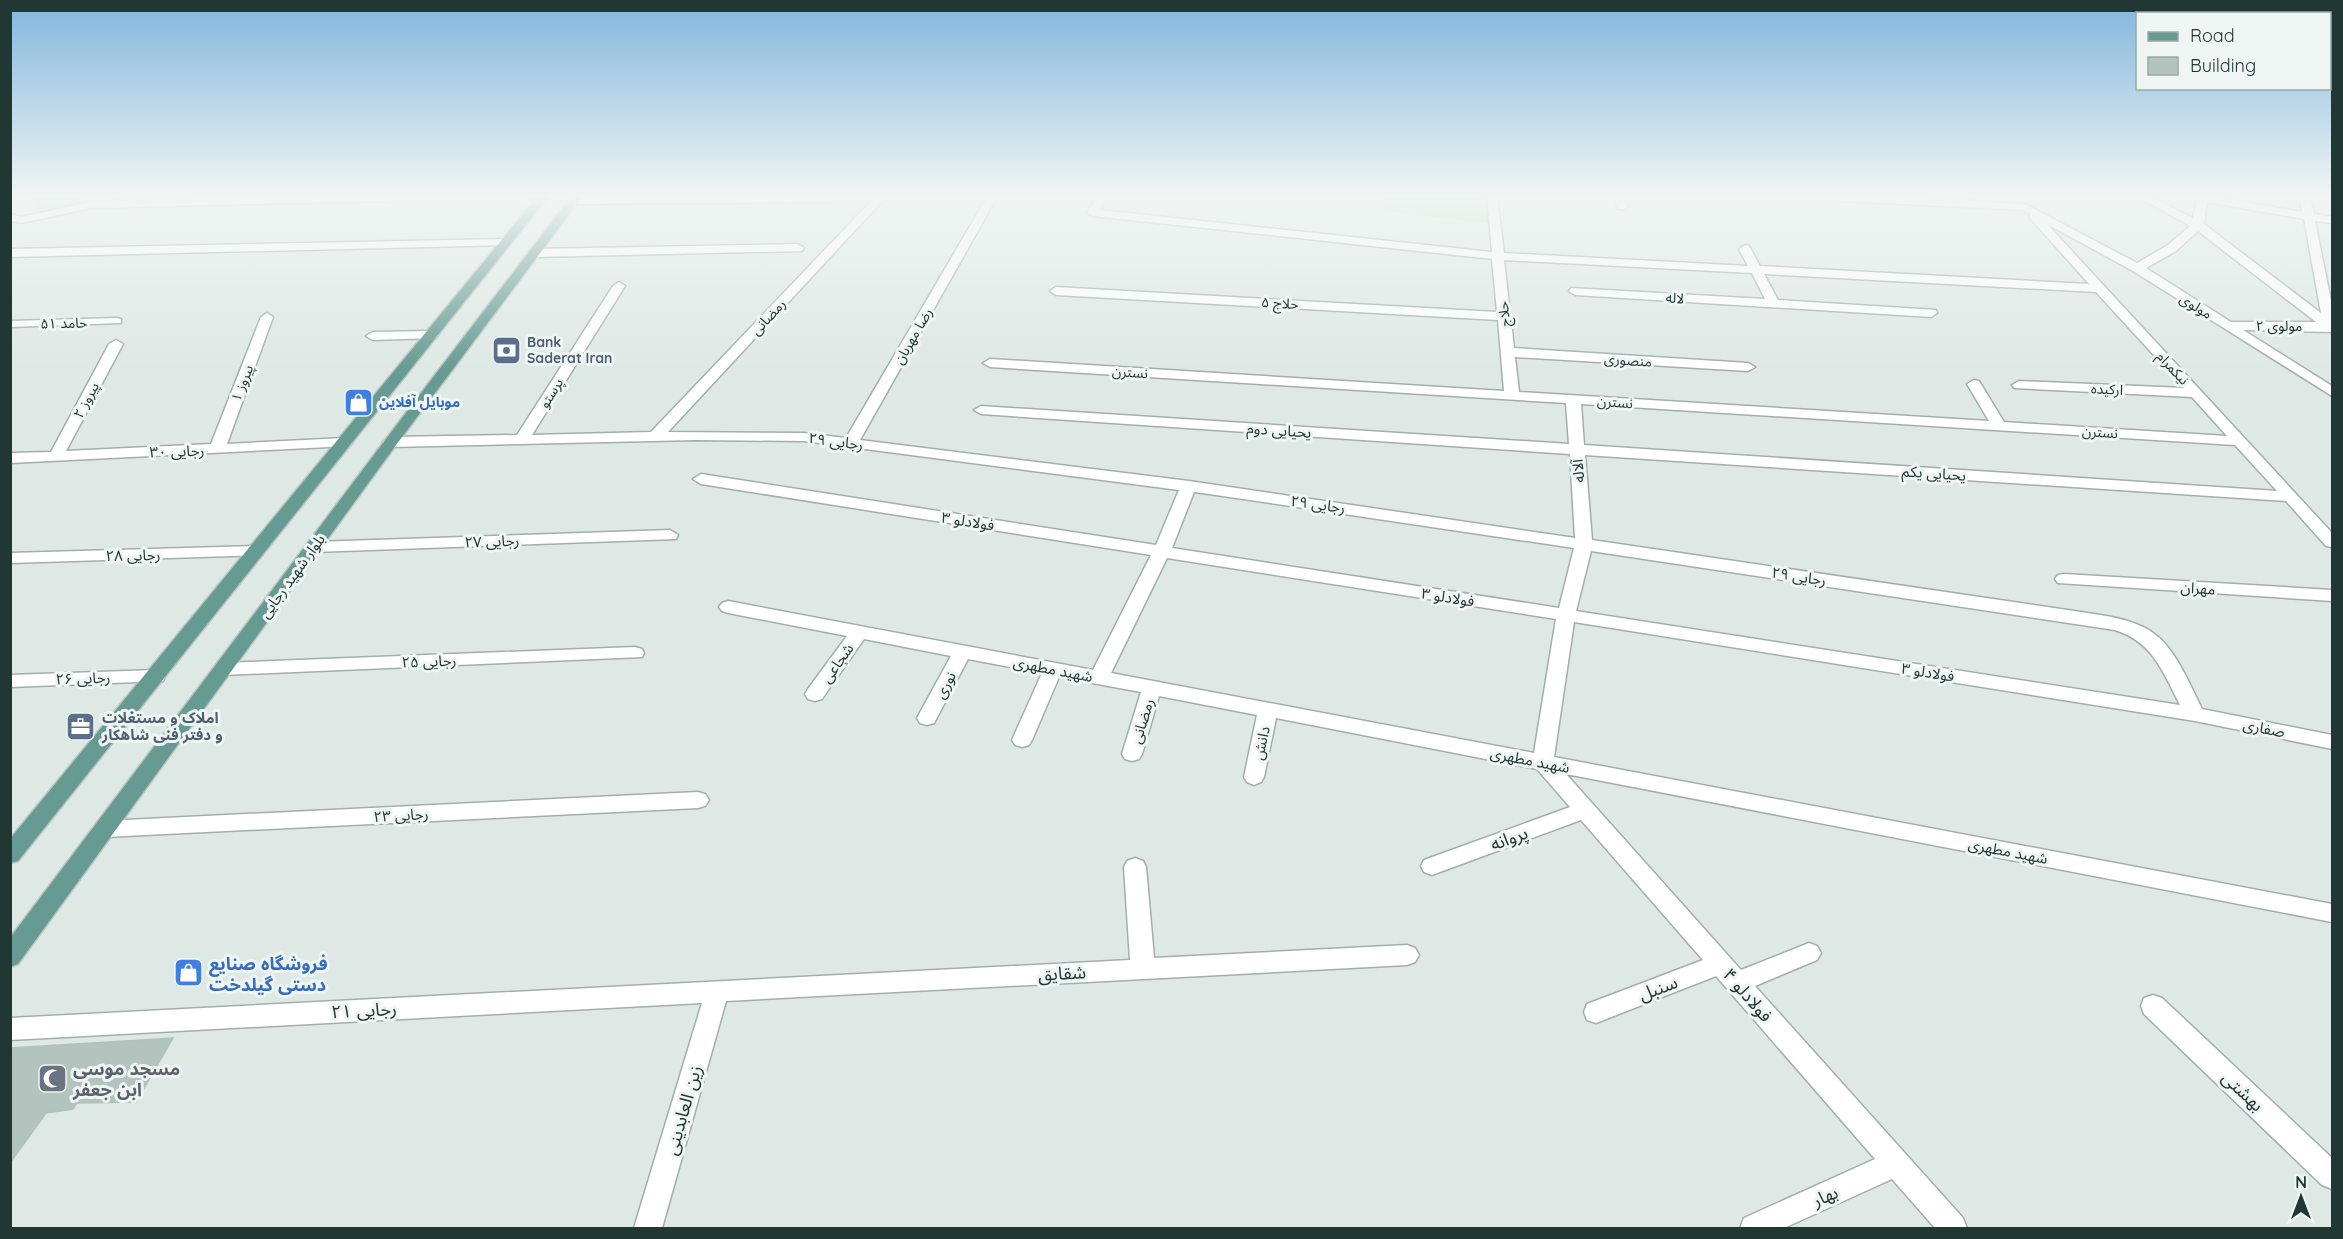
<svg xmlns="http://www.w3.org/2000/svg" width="2343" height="1239" font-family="Quicksand,'Noto Sans Arabic',sans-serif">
  <rect width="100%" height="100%" fill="#dee8e5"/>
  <path fill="#b7d9c4" d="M31 197H86C74 207 52 211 37 209Z
    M1384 197H1491L1495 224 1385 211Z"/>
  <path fill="#b3c3be" stroke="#b1c1bc" stroke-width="1.5" d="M173 1038 136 1102 77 1103 73 1109 46 1113 10 1163V1048Z"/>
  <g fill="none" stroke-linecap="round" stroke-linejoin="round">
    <defs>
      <path id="service" d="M117 318 121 319V323L10 327V321Z"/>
      <path id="minor" d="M834 197V201L830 202 574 204 568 201 574 198Z
        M875 197H886L668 432 804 433 846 438 987 197H997L860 440 1189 481 1575 538 1570 454 981 414 974 410 981 406 1569 444 1566 403 990 367 983 363 990 359 1504 391 1498 320 1056 295 1050 291 1056 287 1497 312 1492 259 1093 216 1087 213 1096 197H1106L1100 210 1492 252 1487 197H1497L1504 253 1748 266 1739 249 1745 245 1749 246 1760 266 2089 284 2030 218V214L2023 210 1822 200 1817 197H1889L2025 204 2137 263 2168 245 2190 226 2138 197H2151L2193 218 2197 197H2216L2302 212 2300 197H2310L2314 214 2332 217V223L2315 221 2332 306V332L2243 330 2332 386V396L2133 271 2047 224 2332 533V547L2326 546 2286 501 1585 455 1592 540 2081 612C2106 616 2137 619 2157 636 2176 651 2191 687 2202 709L2332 735V749L2195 721 1574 622 1554 757 2332 904V922L1566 774 1741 970 1809 943 1817 946 1821 953 1817 960 1755 986 1963 1218 1967 1228H1935L1892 1179 1784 1228H1740L1744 1218 1875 1159 1716 976 1596 1023 1587 1020 1584 1012 1587 1004 1703 960 1581 820 1440 872 1432 875 1424 872 1421 866 1424 860 1570 807 1537 769 1276 718 1264 777 1261 782 1254 785 1247 782 1244 777 1257 715 1159 696 1142 754 1139 759 1132 761 1125 759 1122 754 1141 692 1059 677 1032 740 1029 745 1022 747 1015 745 1012 740 1042 673 968 659 934 723 927 725 920 723 917 718 951 656 864 639 822 699 815 701 808 699 805 694 808 689 847 636 728 613 722 611 719 607 722 603 728 601 1093 670 1151 555 701 484 693 479 701 474 1156 545 1179 490 804 441 696 440 391 447 383 442 391 437 517 435 613 286 619 282 625 286 532 435 651 432ZM2207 202 2304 219 2321 313 2204 224ZM2198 231 2316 322H2231L2146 268 2176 251ZM1504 260 1752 273 1765 299 1571 288 1569 291 1575 295 1931 317 1937 313 1936 310 1778 300 1764 274 2096 292 2184 388 2019 381 2012 385 2014 388 2192 397 2227 436 2004 422 1979 381 1974 380 1967 384 1989 421 1519 392 1515 357 1748 371 1755 367 1748 363 1514 348ZM1581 404 2235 445 2277 491 1584 445ZM1194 492 1209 494 1574 548 1559 608 1172 548ZM1591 551 2115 630C2153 642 2163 672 2180 705L1576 611ZM1167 558 1556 619 1534 753 1111 673Z
        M1613 197H1623L1628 207 1626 209H1618Z
        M505 239 511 243 509 245 10 257V249Z
        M798 244 804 248 802 251 534 257 528 253 534 249Z
        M267 313 273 317 227 444 344 438 352 443 349 446 10 463V453L51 452 109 344 116 340 123 344 66 451 211 444 261 317Z
        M431 331 438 335 436 338 373 340 366 336 373 332Z
        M670 530 678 535 676 539 314 552 306 547 314 542Z
        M256 546 262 547 264 551 262 555 10 563V553Z
        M2064 574 2332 590V601L2058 583 2055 579 2058 575Z
        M635 647 642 649 644 653 642 657 224 675 217 673 215 669 217 665 224 663Z
        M156 670 163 671 165 676 163 681 10 687V675Z
        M698 792 705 794 709 800 705 806 698 808 105 837 97 835 94 829 97 823 105 821Z
        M1135 858 1143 861 1146 867 1154 958 1407 945 1415 948 1419 955 1415 962 1407 965 726 1001 662 1228H634L702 1003 10 1040V1018L1130 960 1124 867 1127 861Z
        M2153 995 2162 998 2332 1158V1189L2322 1185 2144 1014 2141 1006 2144 998Z"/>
      <path id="tertiary" d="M287 197H431L426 200 91 208 21 223 10 221V214L21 217 91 202Z"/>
      <path id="primary" d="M537 197H548L18 861 10 863V839Z
        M571 197H582L396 445 18 964 10 967V938L386 439Z"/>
    </defs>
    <use href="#service" stroke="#a1afac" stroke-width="3"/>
    <use href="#minor" stroke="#a1afac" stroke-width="3"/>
    <use href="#tertiary" stroke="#a1afac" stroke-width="3"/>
    <use href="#primary" stroke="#bcc3c2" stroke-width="3"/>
    <use href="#service" fill="#fff" fill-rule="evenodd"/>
    <use href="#minor" fill="#fff" fill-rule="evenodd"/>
    <use href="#tertiary" fill="#fff" fill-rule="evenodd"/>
    <use href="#primary" fill="#659b93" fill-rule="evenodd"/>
  </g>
  <linearGradient id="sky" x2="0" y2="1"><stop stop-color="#81b6dc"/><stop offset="0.53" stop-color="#f0f5f3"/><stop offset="1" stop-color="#f0f5f3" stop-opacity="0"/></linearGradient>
  <rect width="2343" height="370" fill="url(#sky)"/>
  <defs>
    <symbol id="bank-square" viewBox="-11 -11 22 22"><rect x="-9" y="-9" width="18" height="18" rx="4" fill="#5c6f8a" stroke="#eef5f2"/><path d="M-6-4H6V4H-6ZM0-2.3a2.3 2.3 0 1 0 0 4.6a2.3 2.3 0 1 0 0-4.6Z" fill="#fff"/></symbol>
    <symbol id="shop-square" viewBox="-11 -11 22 22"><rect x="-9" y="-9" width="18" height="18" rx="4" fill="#3f7fe0" stroke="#eef5f2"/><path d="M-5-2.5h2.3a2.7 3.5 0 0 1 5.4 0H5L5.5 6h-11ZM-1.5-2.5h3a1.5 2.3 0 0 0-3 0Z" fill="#fff"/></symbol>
    <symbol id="office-square" viewBox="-11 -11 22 22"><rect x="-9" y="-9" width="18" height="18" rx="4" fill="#5c6f8a" stroke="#eef5f2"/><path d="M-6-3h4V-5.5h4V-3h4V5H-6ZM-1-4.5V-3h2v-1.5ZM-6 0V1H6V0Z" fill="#fff"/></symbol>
    <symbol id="mosque-square" viewBox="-11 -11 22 22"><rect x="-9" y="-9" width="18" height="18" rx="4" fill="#6b7280" stroke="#eef5f2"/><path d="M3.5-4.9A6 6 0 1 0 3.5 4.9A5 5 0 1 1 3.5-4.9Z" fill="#fff"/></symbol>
  </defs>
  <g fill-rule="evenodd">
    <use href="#bank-square" x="490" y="334" width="33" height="33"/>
    <use href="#shop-square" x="342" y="386" width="33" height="33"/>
    <use href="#office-square" x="64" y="710" width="33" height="33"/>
    <use href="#shop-square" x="172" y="956" width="33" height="33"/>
    <use href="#mosque-square" x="36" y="1062" width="33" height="33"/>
  </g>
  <g text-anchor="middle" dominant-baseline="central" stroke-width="6" stroke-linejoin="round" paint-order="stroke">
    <g font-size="14" fill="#203733" stroke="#eef5f2">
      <text transform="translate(1675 298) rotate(4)">لاله</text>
      <text transform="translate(1280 303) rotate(3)">حلاج ۵</text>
      <text transform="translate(2196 306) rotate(32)">مولوی</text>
      <text transform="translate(1504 314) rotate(-96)">حلاج</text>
      <text transform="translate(768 317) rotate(-47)">رمضانی</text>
      <text transform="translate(64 323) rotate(-1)">حامد ۵۱</text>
      <text x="2279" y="326">مولوی ۲</text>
      <text transform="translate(913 336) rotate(-60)">رضا مهربان</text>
      <text transform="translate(1628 360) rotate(4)">منصوری</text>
      <text transform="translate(2173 368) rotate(47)">نیکمرام</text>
      <text transform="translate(1130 372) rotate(4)">نسترن</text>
      <text transform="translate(242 383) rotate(-69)">پیروز ۱</text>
      <text transform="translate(2107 389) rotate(3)">ارکیده</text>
      <text transform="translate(551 393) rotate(-58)">پرستو</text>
      <text transform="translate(86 400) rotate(-62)">پیروز ۲</text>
      <text transform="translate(1615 402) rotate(4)">نسترن</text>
      <text transform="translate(2100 432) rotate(4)">نسترن</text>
    </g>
    <g font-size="14" font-weight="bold" fill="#4e5e75" stroke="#eef5f2" text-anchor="start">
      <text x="527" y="342">Bank<tspan x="527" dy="16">Saderat Iran</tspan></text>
    </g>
    <g font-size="14" font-weight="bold" fill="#366cbe" stroke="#eef5f2" text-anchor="start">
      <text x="379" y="402">موبایل آفلاین</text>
    </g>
    <g font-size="15" fill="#203733" stroke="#eef5f2">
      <text transform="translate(1279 430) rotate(4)">یحیایی دوم</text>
      <text transform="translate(836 441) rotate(7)">رجایی ۲۹</text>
      <text transform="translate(177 451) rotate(-2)">رجایی ۳۰</text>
      <text transform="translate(1578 471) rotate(-95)">آلاله</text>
      <text transform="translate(1934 473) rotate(4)">یحیایی یکم</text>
      <text transform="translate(1318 504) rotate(8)">رجایی ۲۹</text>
      <text transform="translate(968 521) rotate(9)">فولادلو ۳</text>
      <text transform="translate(492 541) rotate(-2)">رجایی ۲۷</text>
      <text transform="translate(133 555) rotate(-1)">رجایی ۲۸</text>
      <text transform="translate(292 576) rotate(-54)">بلوار شهید رجایی</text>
      <text transform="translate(1799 576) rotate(9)">رجایی ۲۹</text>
      <text transform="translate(2198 588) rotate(4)">مهران</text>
      <text transform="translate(1448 597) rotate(9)">فولادلو ۳</text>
      <text transform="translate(429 661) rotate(-2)">رجایی ۲۵</text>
      <text transform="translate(837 663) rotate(-55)">شجاعی</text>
      <text transform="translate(1053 669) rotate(11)">شهید مطهری</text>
      <text transform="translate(1928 672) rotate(9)">فولادلو ۳</text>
      <text transform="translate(83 678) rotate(-2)">رجایی ۲۶</text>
      <text transform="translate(945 685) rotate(-62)">نوری</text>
      <text transform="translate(1142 721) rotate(-73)">رمضانی</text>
      <text transform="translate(2264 728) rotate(11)">صفاری</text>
      <text transform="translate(1261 743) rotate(-78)">دانش</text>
      <text transform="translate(1530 760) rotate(11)">شهید مطهری</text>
      <text transform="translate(401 815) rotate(-3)">رجایی ۲۳</text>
      <text transform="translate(2008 851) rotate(11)">شهید مطهری</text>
    </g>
    <g font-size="15" font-weight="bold" fill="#4e5e75" stroke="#eef5f2" text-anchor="start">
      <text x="102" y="717">املاک و مستغلات<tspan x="102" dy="17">و دفتر فنی شاهکار</tspan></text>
    </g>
    <g font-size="18" fill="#203733" stroke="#eef5f2">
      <text transform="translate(1509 838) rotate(-20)">پروانه</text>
      <text transform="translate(1062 973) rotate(-3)">شقایق</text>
      <text transform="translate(1658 988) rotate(-21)">سنبل</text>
      <text transform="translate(1748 995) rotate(49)">فولادلو ۴</text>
      <text transform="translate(364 1010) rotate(-3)">رجایی ۲۱</text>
      <text transform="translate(2243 1091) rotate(43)">بهشتی</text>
      <text transform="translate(683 1110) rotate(-74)">زین العابدینی</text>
      <text transform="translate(1825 1196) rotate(-24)">بهار</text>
    </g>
    <g font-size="18" font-weight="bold" fill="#366cbe" stroke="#eef5f2" text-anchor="start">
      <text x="209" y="963">فروشگاه صنایع<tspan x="209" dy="21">دستی گیلدخت</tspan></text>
    </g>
    <g font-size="18" font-weight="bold" fill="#5b616d" stroke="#eef5f2" text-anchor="start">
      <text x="73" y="1068">مسجد موسی<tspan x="73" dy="21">ابن جعفر</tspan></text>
    </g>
  </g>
  <rect width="2343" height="1239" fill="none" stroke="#203733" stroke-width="24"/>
  <rect x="2136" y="12" width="195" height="78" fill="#eef5f2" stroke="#9ca9a6" stroke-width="1.5"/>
  <rect x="2148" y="32" width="30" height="9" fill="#659b93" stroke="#9ca9a6" stroke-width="1.5"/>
  <text x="2190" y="42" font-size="18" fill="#203733">Road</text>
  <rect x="2148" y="57" width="30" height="18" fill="#b3c3be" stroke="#9ca9a6" stroke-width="1.5"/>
  <text x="2190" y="72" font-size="18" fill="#203733">Building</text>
  <g transform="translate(2301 1197)" stroke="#eef5f2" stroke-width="4.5" paint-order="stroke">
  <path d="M0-4.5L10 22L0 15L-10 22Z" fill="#203733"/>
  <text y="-9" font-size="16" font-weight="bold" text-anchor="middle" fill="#203733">N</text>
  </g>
</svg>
